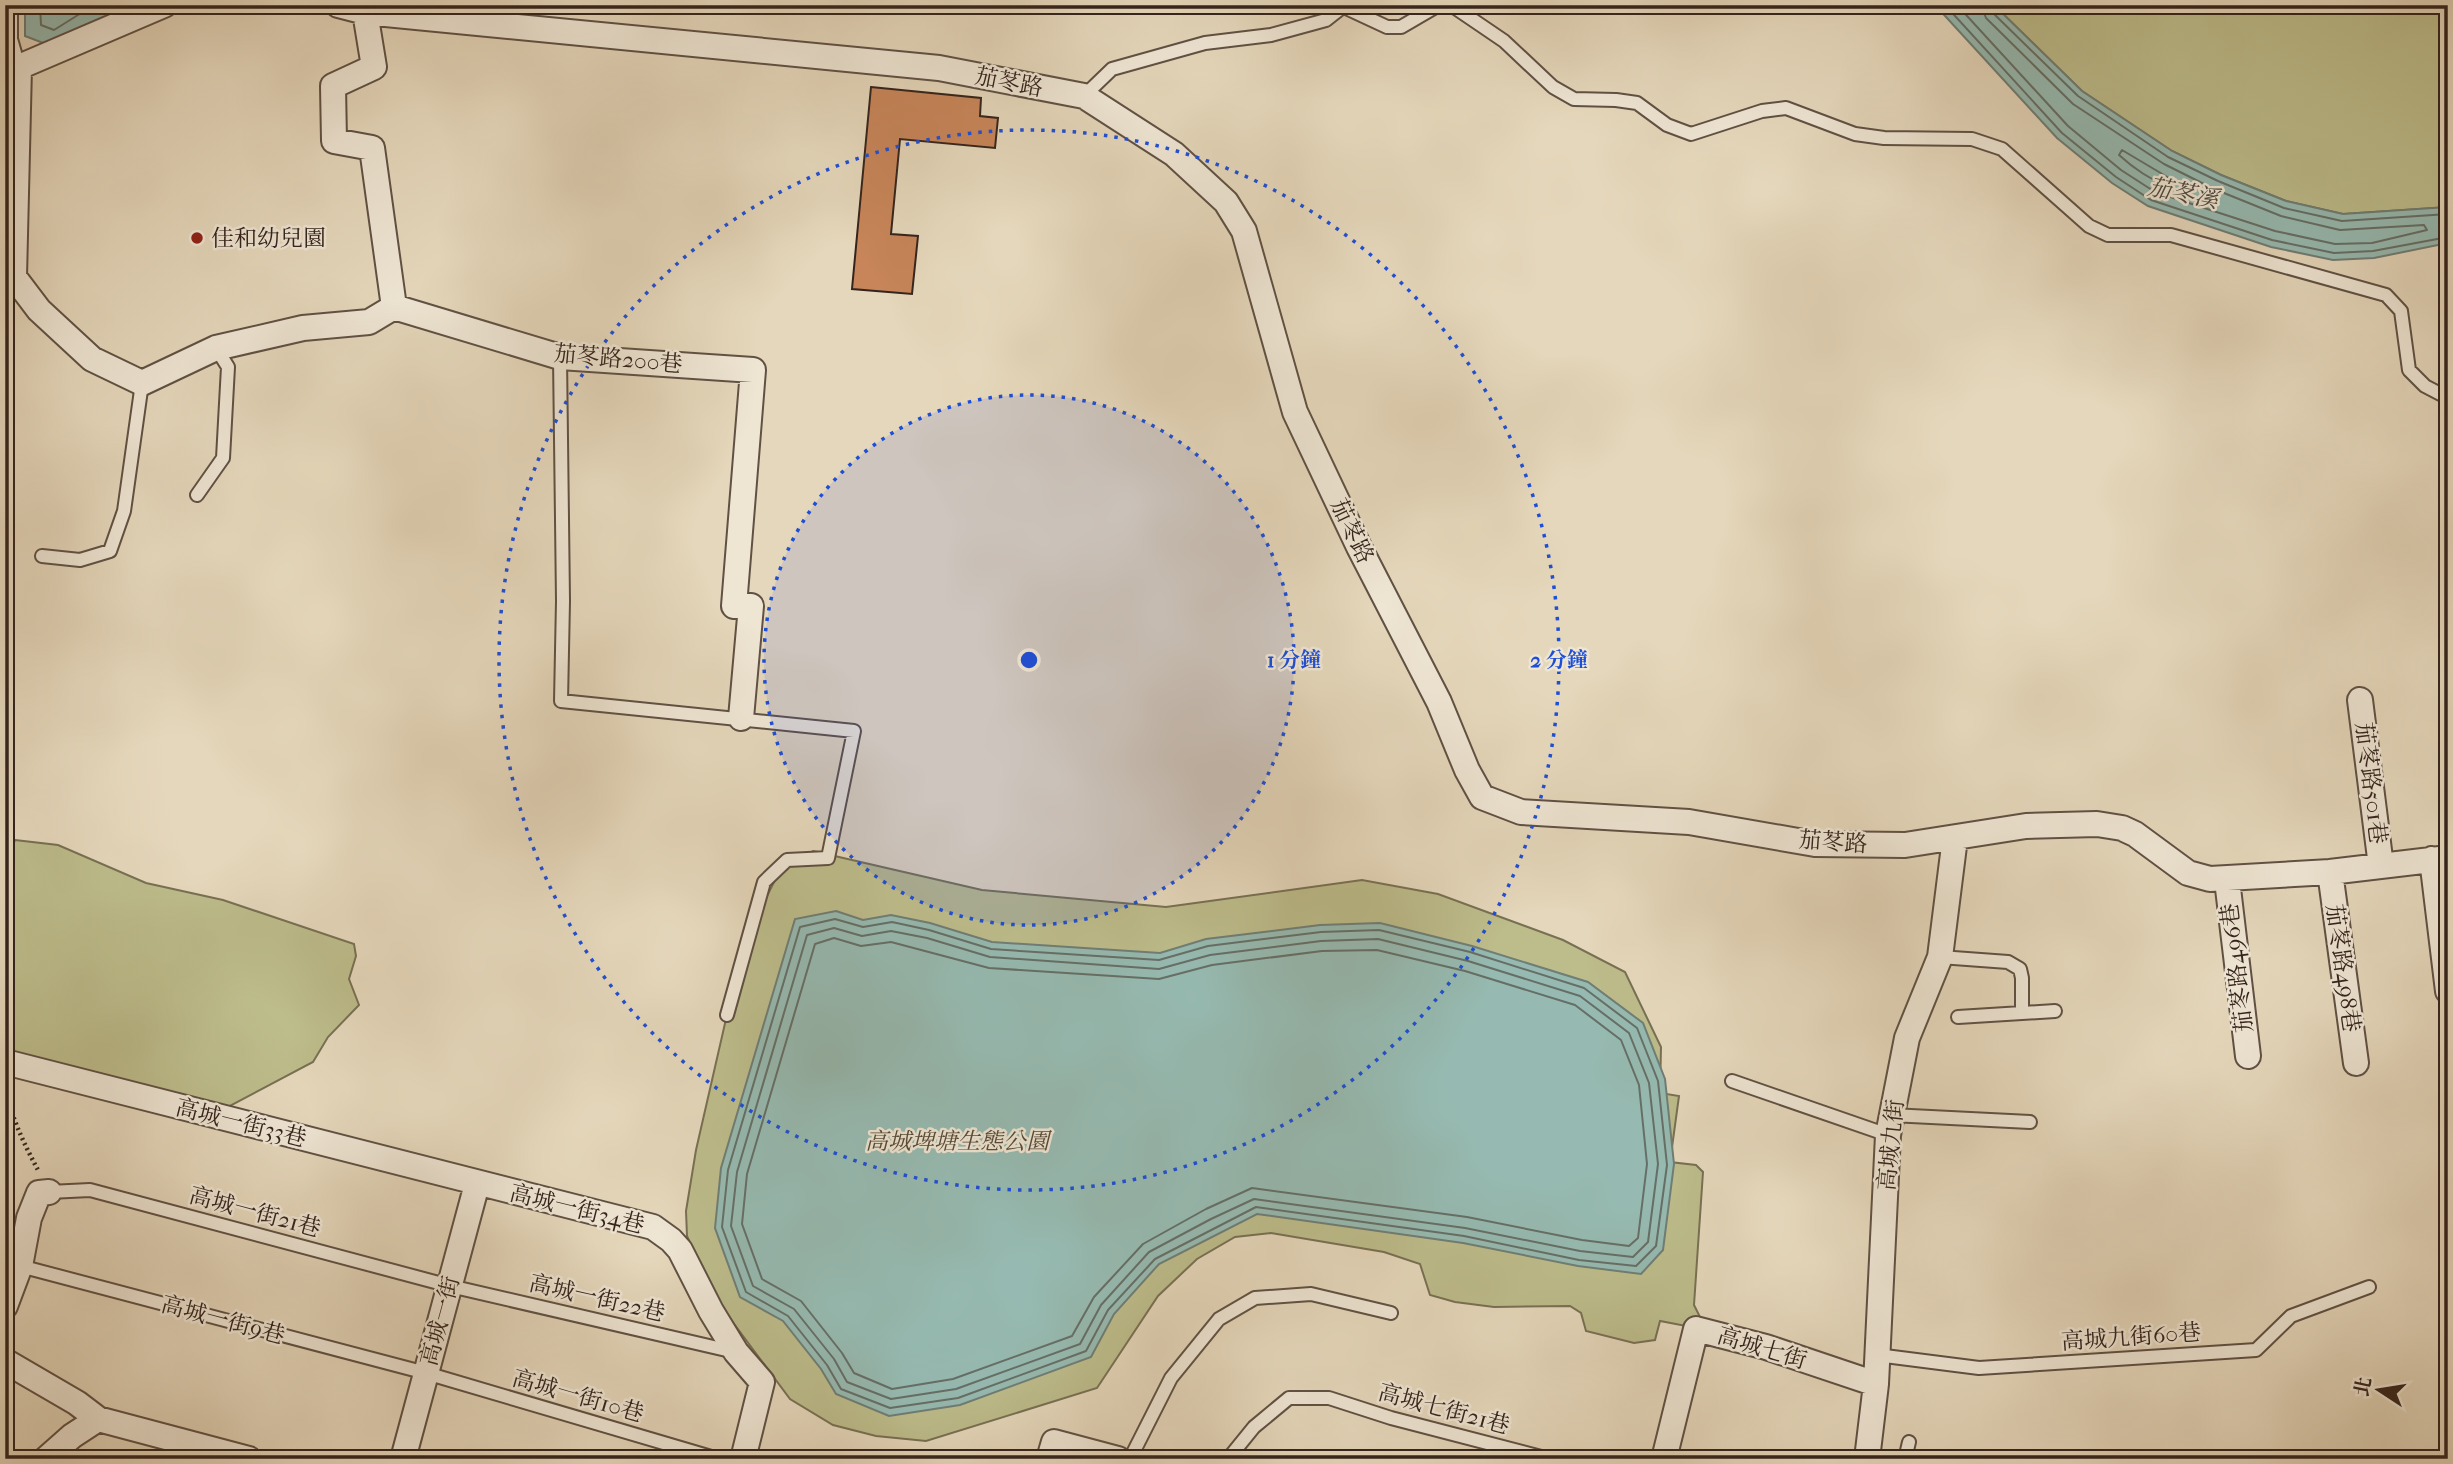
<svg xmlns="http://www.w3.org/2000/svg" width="2453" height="1464" font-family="'IM FELL French Canon','Noto Serif TC',serif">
  <rect width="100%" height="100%" fill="#e5d7bb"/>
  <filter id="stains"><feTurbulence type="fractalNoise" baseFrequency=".00286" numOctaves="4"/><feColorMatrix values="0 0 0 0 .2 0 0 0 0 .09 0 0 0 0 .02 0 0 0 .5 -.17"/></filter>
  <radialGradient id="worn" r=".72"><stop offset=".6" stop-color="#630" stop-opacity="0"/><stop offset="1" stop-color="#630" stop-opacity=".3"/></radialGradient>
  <path fill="#bdbc8b" stroke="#787054" stroke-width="2" d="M1994 5H2448V207L2343 214 2286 201 2221 175 2172 151 2082 91Z
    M15 840 58 845 146 883 223 900 354 944 356 956 349 979 359 1005 328 1037 313 1062 228 1107 5 1052V866Z
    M813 851 982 890 1166 907 1362 880 1438 894 1563 940 1625 972 1661 1047 1660 1093 1679 1096 1670 1162 1696 1165 1703 1172 1694 1305 1701 1319 1686 1326 1660 1321 1655 1340 1634 1343 1586 1331 1581 1313 1570 1306 1494 1307 1455 1302 1430 1295 1420 1264 1384 1252 1271 1233 1235 1237 1197 1259 1158 1296 1097 1388 926 1441 876 1436 833 1425 790 1399 714 1297 687 1236 686 1211 696 1150 726 1019 761 908 779 872Z"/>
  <path fill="#96bab1" stroke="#6f7e76" stroke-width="2" d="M25 5H124L56 48 25 36Z
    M1935 5H1994L2082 91 2172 151 2221 175 2286 201 2343 214 2448 207V243L2374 258 2333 260 2271 247 2148 206 2112 183 2057 138Z
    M836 911 863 920 891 915 930 923 992 942 1160 953 1206 939 1320 925 1380 923 1472 946 1588 982 1643 1023 1665 1079 1674 1164 1663 1250 1641 1274 1578 1266 1463 1243 1257 1214 1159 1264 1114 1314 1091 1357 960 1405 889 1416 836 1394 821 1369 783 1321 740 1297 715 1228 721 1168 795 919Z"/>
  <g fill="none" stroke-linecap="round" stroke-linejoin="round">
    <path stroke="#656f67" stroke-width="2" d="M40 5 41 25 54 30 94 5
      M1945 5 2062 133 2116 177 2151 200 2272 240 2334 253 2373 251 2448 237
      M1957 5 2068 126 2121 170 2155 192 2275 231 2335 244 2372 243 2427 230 2424 225 2340 230 2281 216 2214 189 2164 164 2073 104 1986 18 1981 5
      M1990 5 1993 13 2078 96 2168 157 2218 181 2284 208 2342 221 2448 214
      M2122 150 2169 178V183C2155 185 2130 165 2119 155Z
      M835 919 863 927 892 922 929 930 991 949 1159 960 1208 946 1321 932 1379 930 1470 952 1584 988 1637 1028 1658 1081 1667 1165 1656 1246 1636 1266 1579 1260 1464 1236 1256 1207 1155 1259 1108 1310 1086 1351 958 1398 890 1408 841 1389 827 1365 788 1316 746 1292 722 1227 728 1170 800 927Z
      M834 928 862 936 891 931 927 938 990 957 1159 969 1210 955 1321 941 1378 939 1468 961 1580 996 1629 1033 1649 1083 1658 1164 1648 1242 1633 1257 1580 1251 1465 1228 1254 1199 1211 1219 1149 1252 1101 1305 1080 1344 956 1389 891 1399 847 1382 834 1359 794 1309 753 1286 731 1226 737 1172 807 935Z
      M834 938 861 946 891 942 989 968 1159 979 1212 965 1322 951 1377 950 1465 971 1575 1005 1621 1040 1639 1085 1647 1164 1638 1238 1629 1246 1582 1240 1467 1217 1252 1188 1206 1209 1143 1244 1094 1297 1072 1336 953 1379 892 1389 854 1373 842 1353 801 1301 762 1279 742 1224 747 1174 815 944Z"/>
  </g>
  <path fill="#c78559" stroke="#34241d" stroke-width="2" d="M871 87 981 98 980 116 998 118 995 148 900 139 891 234 918 236 912 294 852 289Z"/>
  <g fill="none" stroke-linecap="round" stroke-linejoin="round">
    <defs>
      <path id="lane" d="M11 5V39L19 67
        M1344 7 1387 27H1401L1437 6 1454 7 1504 41 1553 87 1574 99 1616 100 1637 103 1667 125 1691 134 1762 111 1786 108 1855 134 1884 138 1972 139 2002 149 2089 226 2108 235H2171L2386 295 2401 311 2409 370 2425 386 2448 398
        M1084 96 1112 69 1205 43 1271 35 1326 20 1345 5
        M560 357 563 601 561 701 854 731 828 858 787 860 764 882 727 1015
        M197 495 223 458 228 367 216 348
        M42 556 80 560 110 551 124 511 142 383
        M1940 957 2008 962 2020 969 2022 978V1013L1958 1017
        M2022 1013 2055 1011
        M1732 1081 1888 1135
        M1891 1115 2030 1122
        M49 1192 90 1190 450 1286 735 1352
        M20 1266 426 1373 718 1459
        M1877 1355 1979 1368 2256 1350 2291 1316 2369 1287
        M1130 1459 1171 1378 1219 1319 1255 1298 1311 1294 1391 1313
        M1228 1459 1254 1427 1289 1398H1329L1391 1418 1549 1459
        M1905 1459 1909 1442"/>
      <path id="street" d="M164 5 19 67 14 277 39 310 92 359 142 383 216 348 303 328 369 322 394 307
        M338 5 365 12 939 68 1084 96 1174 154 1226 202 1244 231 1295 412 1359 547 1439 702 1467 770 1482 797 1521 812 1689 822 1815 844 1905 845 2026 826 2097 824 2122 828 2135 834 2188 873 2210 879 2330 872 2448 858
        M365 12 374 67 333 86 334 141 372 148 394 307 560 357 753 370 734 606H751L741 718
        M2360 700 2381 866
        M2432 859 2448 991
        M2330 872 2356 1063
        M2227 880 2248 1056
        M5 1062 653 1227 671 1240 680 1250 711 1311 736 1352 762 1382 743 1459
        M5 1306 20 1266 29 1218 39 1193 49 1192
        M5 1361 77 1403 98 1419
        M46 1459 72 1436 98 1419 249 1459
        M403 1459 477 1184
        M1049 1459 1054 1442 1118 1459
        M1664 1459 1696 1329 1766 1347 1876 1384
        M1867 1459 1876 1384 1888 1135 1907 1038 1940 957 1955 838"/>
    </defs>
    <use href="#lane" stroke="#605144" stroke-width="16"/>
    <use href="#street" stroke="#605144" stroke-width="28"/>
    <path stroke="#34241d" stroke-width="4.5" stroke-dasharray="2 3.5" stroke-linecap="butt" d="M5 1086C10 1115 25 1146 39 1172"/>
    <use href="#lane" stroke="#eee5d3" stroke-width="12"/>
    <use href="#street" stroke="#eee5d3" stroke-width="24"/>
  </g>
  <circle cx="1029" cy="660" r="265" fill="#1d4ed8" fill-opacity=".12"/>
  <g fill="none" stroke="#1d4ed8" stroke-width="3.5" stroke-dasharray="3.5 7">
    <circle cx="1029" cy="660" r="265"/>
    <circle cx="1029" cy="660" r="530"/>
  </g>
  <circle fill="#8f2418" stroke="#eee5d3" stroke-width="2.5" cx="197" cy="238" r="7"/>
  <g text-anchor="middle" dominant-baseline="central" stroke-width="5" stroke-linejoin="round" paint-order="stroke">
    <g font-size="23" fill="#34241d" stroke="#eee5d3">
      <text transform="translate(1009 82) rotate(11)">茄苳路</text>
      <text transform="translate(618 359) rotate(5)">茄苳路200巷</text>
      <text transform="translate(1352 531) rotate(64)">茄苳路</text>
      <text transform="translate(2371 783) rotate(83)">茄苳路501巷</text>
      <text transform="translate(1833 842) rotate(4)">茄苳路</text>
      <text transform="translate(2237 968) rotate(-97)">茄苳路496巷</text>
      <text transform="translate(2343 968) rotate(82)">茄苳路498巷</text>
      <text transform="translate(241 1123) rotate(14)">高城一街33巷</text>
      <text transform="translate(1891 1145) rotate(-84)">高城九街</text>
      <text transform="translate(577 1209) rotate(14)">高城一街34巷</text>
      <text transform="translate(255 1212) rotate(15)">高城一街21巷</text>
      <text transform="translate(597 1298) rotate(13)">高城一街22巷</text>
      <text transform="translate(223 1320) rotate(15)">高城一街9巷</text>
      <text transform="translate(440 1321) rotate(-75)">高城一街</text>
      <text transform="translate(2131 1337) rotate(-4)">高城九街60巷</text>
      <text transform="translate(1762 1348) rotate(17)">高城七街</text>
      <text transform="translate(578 1396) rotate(16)">高城一街10巷</text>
      <text transform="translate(1444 1409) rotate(15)">高城七街21巷</text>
    </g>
    <g font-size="23" fill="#34241d" stroke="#eee5d3" text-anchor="start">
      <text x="211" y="238">佳和幼兒園</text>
    </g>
    <g font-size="23" font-style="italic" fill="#564a38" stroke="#eee5d3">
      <text x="957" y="1141">高城埤塘生態公園</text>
    </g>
    <g font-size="24" font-style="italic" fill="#4c4a42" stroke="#eee5d3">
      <text transform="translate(2183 193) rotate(11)">茄苳溪</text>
    </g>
  </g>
  <circle cx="1029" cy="660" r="10" fill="#1d4ed8" stroke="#eee5d3" stroke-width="3.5"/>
  <g font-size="21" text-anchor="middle" font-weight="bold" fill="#1d4ed8" stroke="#eee5d3" stroke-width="5" stroke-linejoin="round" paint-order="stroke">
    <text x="1294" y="667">1 分鐘</text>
    <text x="1559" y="667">2 分鐘</text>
  </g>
  <rect width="2453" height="1464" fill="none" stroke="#e5d7bb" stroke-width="28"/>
  <rect x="7" y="7" width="2439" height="1450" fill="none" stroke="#34241d" stroke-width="3.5"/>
  <rect x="14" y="14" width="2425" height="1436" fill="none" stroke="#34241d" stroke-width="2"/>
  <g transform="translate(2379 1390) rotate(282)" stroke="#eee5d3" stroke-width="5" paint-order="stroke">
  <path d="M0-5L12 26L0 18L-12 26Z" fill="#34241d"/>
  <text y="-10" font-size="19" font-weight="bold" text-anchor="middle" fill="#34241d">北</text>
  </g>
  <rect width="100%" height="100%" filter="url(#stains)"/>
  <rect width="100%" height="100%" fill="url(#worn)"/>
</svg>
